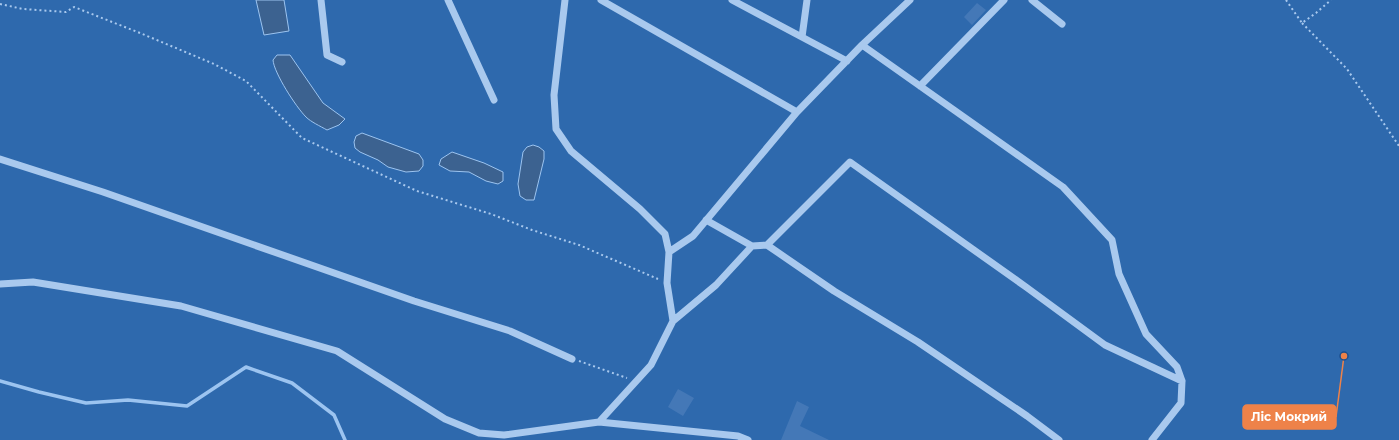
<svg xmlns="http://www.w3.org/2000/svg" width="1399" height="440" font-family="Montserrat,sans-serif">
  <rect width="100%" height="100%" fill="#1b4f8f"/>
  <path fill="#2e69ad" d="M0 0H1399V440H0Z"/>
  <path fill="#3c6290" stroke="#9cc4f0" d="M256 0H284L289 31 264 35Z
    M277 55H290L323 103 345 119 339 125 327 130C320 126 311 122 306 117 296 107 274 73 273 60Z
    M362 133 419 154 423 160V166L419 171 406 172 388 167 378 160 360 152 355 148 354 142 356 136Z
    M533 145 539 147 544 151V159L534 200H526L520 196 518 184 523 152 527 147Z
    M452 152 484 163 503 172V181L498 184 486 181 469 172 450 171 439 165 441 159Z"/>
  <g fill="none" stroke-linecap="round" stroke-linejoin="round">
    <path stroke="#9cc4f0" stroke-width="3.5" d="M0 381 39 392 86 403 128 400 187 406 246 367 292 383 334 415 345 440"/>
  </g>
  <path fill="#4478b7" d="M977 3 986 10 972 25 964 17Z
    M678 389 694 398 683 416 668 407Z
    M797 401 809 407 800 426 829 440H781Z"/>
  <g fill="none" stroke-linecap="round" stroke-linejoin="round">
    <path stroke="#a9c9ee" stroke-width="2" stroke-dasharray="2 3" stroke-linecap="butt" d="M1286 0 1302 23 1316 13 1331 0
      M0 4 23 9 66 12 74 7 140 33 214 64 246 81 302 138 417 191 491 214 532 230 579 245 658 279
      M1302 23 1347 69 1399 146
      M579 361 627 378"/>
    <path stroke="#a9c9ee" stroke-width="7" d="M321 0 327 55 342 62
      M448 0 494 100
      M565 0 554 95 556 129 571 151 640 209 665 234 669 252
      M601 0 797 112
      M732 0 847 61
      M1032 0 1062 24
      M802 37 807 0
      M862 45 1063 187 1112 240 1119 274 1146 334 1177 367 1182 381 1181 403 1152 440
      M920 86 1004 0
      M0 159 103 192 414 301 510 331 572 359
      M706 220 752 246 767 245 850 162 1026 287 1105 345 1182 381
      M767 245 834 291 918 342 1027 416 1059 440
      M0 284 33 282 181 306 337 351 445 419 479 433 504 435 599 422 738 436 748 440
      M673 321 716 285 752 246
      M599 422 651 365 673 321 667 283 669 252 693 236 797 112 862 45 910 0"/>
  </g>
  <path fill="none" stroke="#ee8249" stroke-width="1.5" d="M1344 356L1336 417"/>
  <circle fill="#ee8249" stroke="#1b4f8f" stroke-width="1.5" cx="1344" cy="356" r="4"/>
  <rect fill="#ee8249" stroke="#ee8249" stroke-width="1.5" x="1243" y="405" width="93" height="24" rx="4"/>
  <g font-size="12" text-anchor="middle" font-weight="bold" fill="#fff">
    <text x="1289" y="421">Ліс Мокрий</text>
  </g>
</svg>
